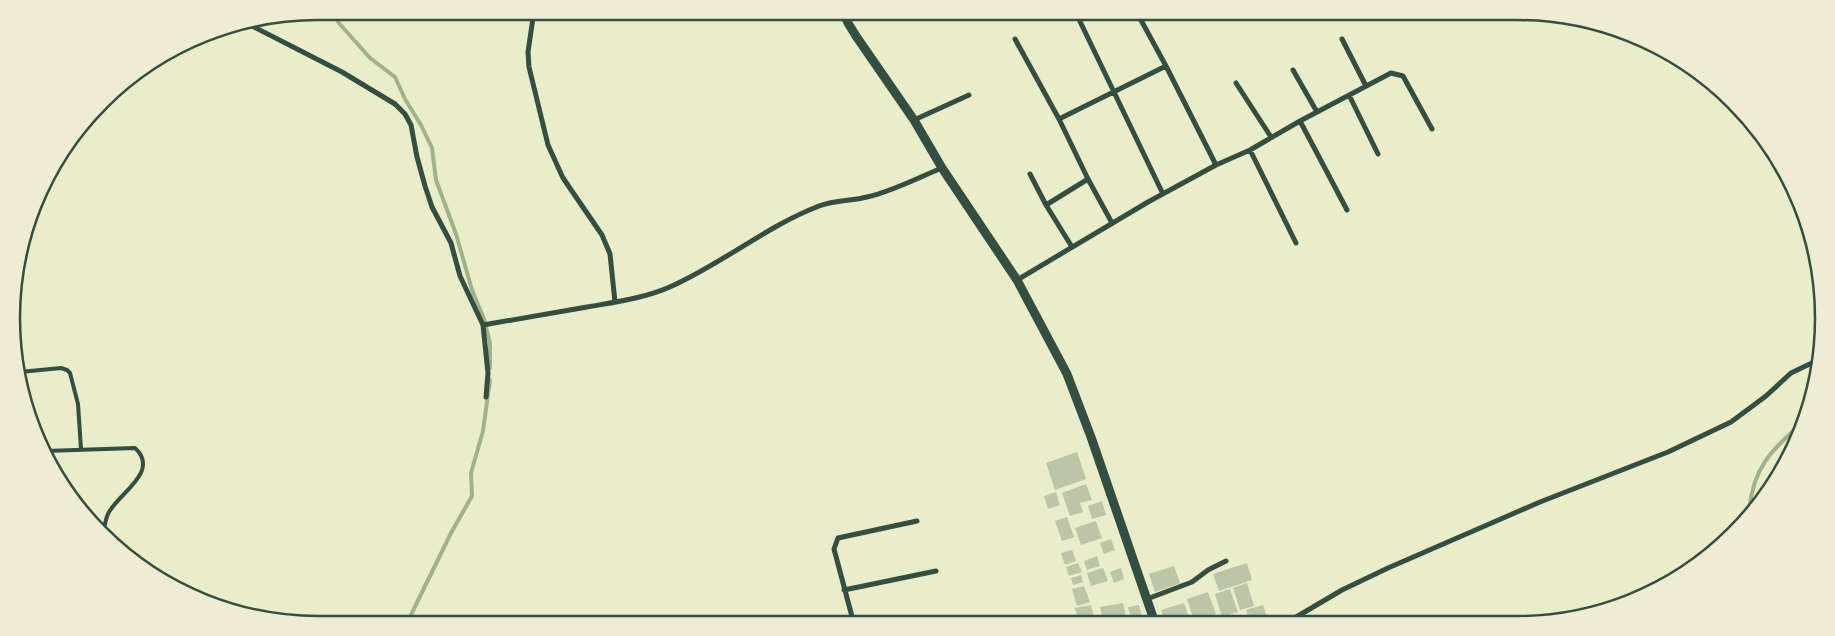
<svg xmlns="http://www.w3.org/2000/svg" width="1835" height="636" font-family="'Varela Round',sans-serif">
  <rect width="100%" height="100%" fill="#e9edc9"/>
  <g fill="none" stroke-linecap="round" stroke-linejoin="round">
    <path stroke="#a3b18a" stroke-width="4" d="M337 11 338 22 370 58 395 77 405 99 421 125 432 148 436 180 456 234 472 290 484 319 490 343V368
      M1749 513C1752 468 1771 451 1802 423
      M406 625 451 533 472 496 471 473 483 431 490 380"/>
  </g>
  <path fill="#bcc5a7" d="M1077 452 1086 479 1055 490 1046 463Z
    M1086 484 1092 500 1080 503 1083 512 1070 516 1062 493Z
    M1056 492 1060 505 1048 509 1044 496Z
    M1102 501 1106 515 1092 519 1088 506Z
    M1067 517 1074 537 1062 541 1055 521Z
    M1096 521 1102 538 1081 545 1075 528Z
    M1111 539 1115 550 1104 554 1100 543Z
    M1072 550 1076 561 1065 565 1061 553Z
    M1097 556 1100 566 1087 570 1084 561Z
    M1078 563 1082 572 1069 576 1066 567Z
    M1247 563 1252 580 1219 591 1213 574Z
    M1174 566 1180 583 1155 592 1149 574Z
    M1103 568 1108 581 1091 586 1087 573Z
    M1121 568 1124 579 1114 583 1110 572Z
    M1081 575 1083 582 1073 585 1071 578Z
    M1247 583 1254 606 1240 610 1233 588Z
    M1084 586 1090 602 1077 606 1072 589Z
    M1230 589 1238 612 1222 617 1215 594Z
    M1208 592 1216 614 1194 621 1187 599Z
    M1123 603 1126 617 1103 621 1100 607Z
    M1184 603 1191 623H1178V621L1165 623 1161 610Z
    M1091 605 1095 622 1079 623 1075 608Z
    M1139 605 1142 618 1131 620 1128 607Z
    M1263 605 1269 623H1250L1246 610Z"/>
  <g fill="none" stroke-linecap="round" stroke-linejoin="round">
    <path stroke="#344e41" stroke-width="4" d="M20 372 61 368 67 370 70 373 78 404 81 449
      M46 451 135 448C161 472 117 494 108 514 106 518 105 524 104 529"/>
    <path stroke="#344e41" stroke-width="5" d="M534 11 528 52 529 67 548 145 563 178 602 235 610 254 615 302
      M1075 11 1163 194
      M1136 11 1166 66
      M250 25 342 72 395 104 405 114 411 125 417 157 425 186 432 207 451 243 460 276 483 325C518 319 553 313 587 307 615 302 646 298 672 286 723 263 767 226 819 206 835 200 852 201 867 197 893 191 917 178 942 168
      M1015 39 1059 119
      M1342 39 1366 86
      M1293 70 1317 112
      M1236 83 1271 137
      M1349 95 1378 154
      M914 120 969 95
      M1300 121 1347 210
      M1250 150 1296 243
      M1030 174 1046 205
      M1112 223 1088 179 1059 119 1166 66 1216 165
      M1072 247 1046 205 1088 179
      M1017 280 1148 202 1216 165 1250 150 1300 121 1391 73 1403 76 1432 129
      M483 325 488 373 486 397
      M844 590 936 571
      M1147 599 1192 582 1208 570 1226 561
      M1286 623 1342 590 1388 568 1540 502 1668 452 1731 422 1766 396 1791 373 1816 361
      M854 624 834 549 838 538 917 521"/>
    <path stroke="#344e41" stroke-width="9" d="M843 11 848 23 856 36 914 120 942 168 1017 280 1067 374 1091 437 1155 623"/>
  </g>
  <path d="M0 0H1835V636H0ZM318 20H1517A298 298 0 0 1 1815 318V318A298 298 0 0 1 1517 616H318A298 298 0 0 1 20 318V318A298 298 0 0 1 318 20Z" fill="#eeecd3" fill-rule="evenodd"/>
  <path fill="none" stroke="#344e41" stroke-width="2.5" d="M318 20H1517A298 298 0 0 1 1815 318V318A298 298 0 0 1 1517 616H318A298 298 0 0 1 20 318V318A298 298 0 0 1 318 20Z"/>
</svg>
